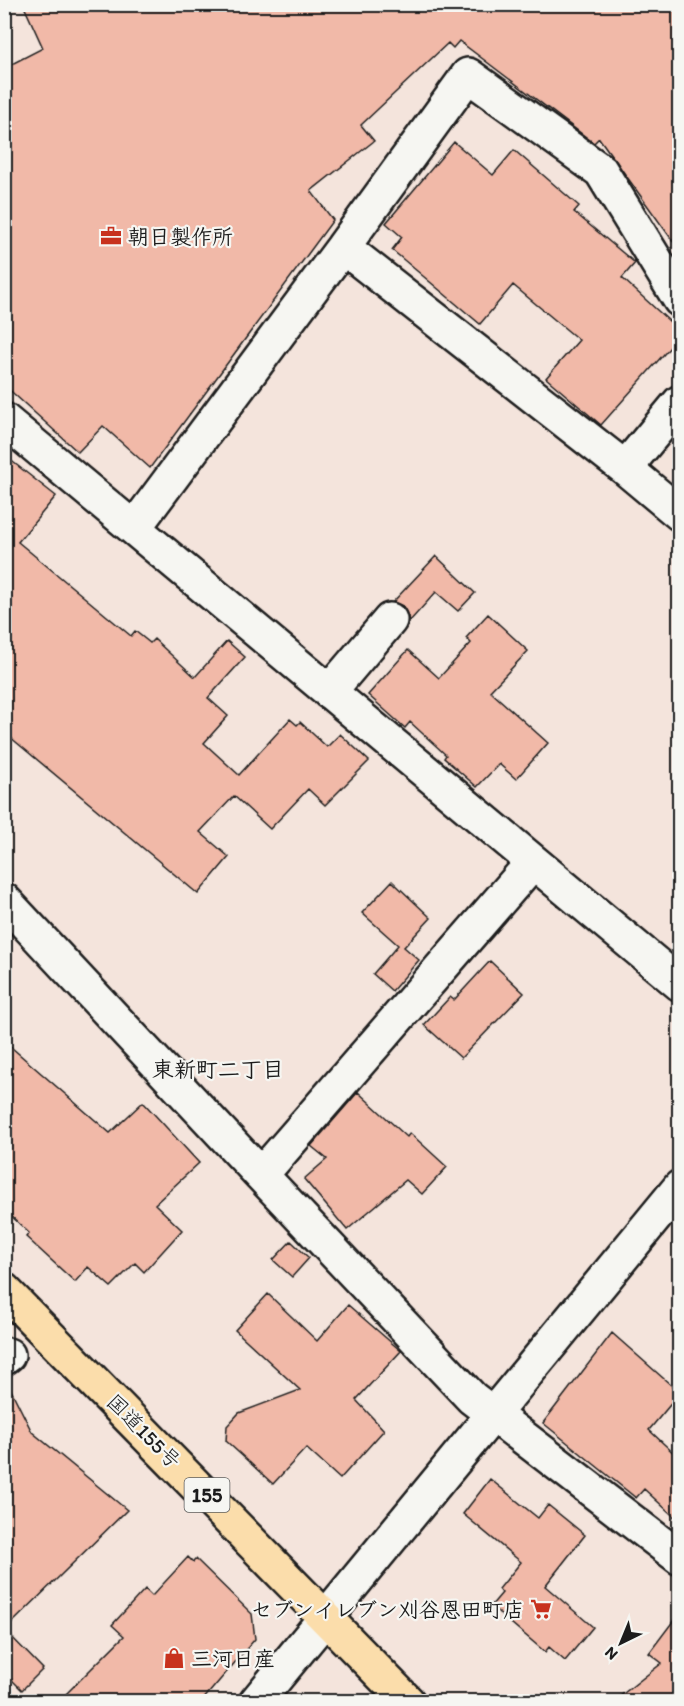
<svg xmlns="http://www.w3.org/2000/svg" width="684" height="1706" font-family="Itim,'Klee One',sans-serif">
  <rect width="100%" height="100%" fill="#f4e4dc"/>
  <filter id="ink" filterUnits="userSpaceOnUse"><feTurbulence type="fractalNoise" baseFrequency=".0167" numOctaves="2"/><feDisplacementMap in="SourceGraphic" scale="12" xChannelSelector="R" yChannelSelector="G"/><feConvolveMatrix kernelMatrix="1 2 1 2 8 2 1 2 1" color-interpolation-filters="sRGB"/></filter>
  <g filter="url(#ink)">
    <path fill="#f1b9a8" stroke="#1c1c1c" stroke-width="1.5" d="M23 4H680V251L599 138 594 143 459 41 453 48 448 43 361 125 374 141 311 191 333 220 150 468 103 426 78 452 4 385V68L43 48Z
      M454 142 493 175 514 150 579 206 574 212 635 263 622 278 680 331V336L601 425 546 378 579 340 513 285 480 324 392 250 402 237 386 223Z
      M4 455 56 496 18 542 131 636 135 631 150 643 154 639 195 677 227 641 245 657 208 698 228 716 204 743 239 775 290 719 297 725 300 722 327 747 340 734 369 761 325 805 308 789 270 829 234 796 200 832 229 857 198 894 4 732Z
      M436 556 475 593 458 611 436 592 410 621 403 606 393 602Z
      M488 614 528 651 490 691 548 743 516 779 499 764 477 787 444 758 446 755 410 722 405 728 368 695 408 650 439 678 471 643 466 638Z
      M392 881 431 918 404 947 419 960 392 991 373 974 398 945 362 913Z
      M490 961 524 993 461 1058 424 1025 450 997 454 1000Z
      M4 1041 110 1133 143 1102 199 1163 155 1204 182 1230 144 1272 135 1263 111 1287 88 1267 75 1282 26 1237 29 1233 4 1209Z
      M358 1092 407 1137 410 1133 447 1167 422 1194 406 1180 347 1230 304 1179 327 1159 311 1146Z
      M291 1241 309 1258 292 1277 273 1260Z
      M268 1294 317 1341 348 1305 401 1351 356 1400 384 1430 340 1479 306 1448 273 1484 226 1441 227 1426 239 1413 300 1390 235 1330Z
      M612 1333 680 1393 649 1430 680 1459V1522L644 1489 636 1498 543 1423Z
      M4 1376 32 1432 127 1510 5 1630 43 1669 22 1690 4 1672Z
      M490 1479 538 1518 548 1505 585 1535 545 1586 593 1627 565 1661 549 1647 545 1652 491 1606 502 1593 499 1589 521 1562 463 1514Z
      M188 1557 193 1562 196 1559 252 1614 255 1639 202 1701H59L124 1636 112 1625 145 1589 152 1596Z
      M680 1612V1701H614L662 1663 649 1653Z"/>
    <g fill="none" stroke-linecap="round" stroke-linejoin="round">
      <defs>
        <path id="minor" d="M343 247 468 75 601 171 680 300
          M4 420 680 984
          M625 468 680 402
          M134 528 343 247 625 468 680 514
          M329 692 390 620
          M533 862 261 1175 472 1398 680 1558
          M4 900 261 1175
          M4 1358 8 1355
          M256 1702 680 1187"/>
        <path id="highway" d="M4 1290 408 1702"/>
      </defs>
      <use href="#minor" stroke="#1c1c1c" stroke-width="38"/>
      <use href="#highway" stroke="#1c1c1c" stroke-width="38"/>
      <use href="#minor" stroke="#f6f6f2" stroke-width="33"/>
      <use href="#highway" stroke="#fbddab" stroke-width="33"/>
    </g>
  </g>
  <defs>
    <symbol id="office-bare" viewBox="-9 -9 18 18"><path d="M-6-3h4V-5.5h4V-3h4V5H-6ZM-1-4.5V-3h2v-1.5ZM-6 0V1H6V0Z" fill="#c8321e" stroke="#f6f6f2" stroke-width="2.5" paint-order="stroke"/></symbol>
    <symbol id="supermarket-bare" viewBox="-9 -9 18 18"><path d="M-6-5.5h2.5l.6 2H6L4.5 2H-2.5L-4.4-4H-6ZM-1.5 3.2a1.3 1.3 0 1 0 .1 0ZM3 3.2a1.3 1.3 0 1 0 .1 0Z" fill="#c8321e" stroke="#f6f6f2" stroke-width="2.5" paint-order="stroke"/></symbol>
    <symbol id="shop-bare" viewBox="-9 -9 18 18"><path d="M-5-2.5h2.3a2.7 3.5 0 0 1 5.4 0H5L5.5 6h-11ZM-1.5-2.5h3a1.5 2.3 0 0 0-3 0Z" fill="#c8321e" stroke="#f6f6f2" stroke-width="2.5" paint-order="stroke"/></symbol>
  </defs>
  <g fill-rule="evenodd">
    <use href="#office-bare" x="96" y="221" width="30" height="30"/>
    <use href="#supermarket-bare" x="526" y="1594" width="30" height="30"/>
    <use href="#shop-bare" x="159" y="1643" width="30" height="30"/>
  </g>
  <g text-anchor="middle" dominant-baseline="central" stroke-width="4.5" stroke-linejoin="round" paint-order="stroke">
    <rect fill="#f6f6f2" stroke="#5d5d5c" stroke-width="1.5" x="184.5" y="1478" width="45" height="34" rx="4.5"/>
    <g font-size="20" font-weight="bold" fill="#1c1c1c">
      <text x="207" y="1495">155</text>
    </g>
    <g font-size="21" font-weight="bold" fill="#1c1c1c" stroke="#f6f6f2" text-anchor="start">
      <text x="128" y="236">朝日製作所</text>
      <text x="524" y="1609" text-anchor="end">セブンイレブン刈谷恩田町店</text>
      <text x="191" y="1658">三河日産</text>
    </g>
    <g font-size="21" fill="#1c1c1c" stroke="#f6f6f2">
      <text transform="translate(144 1431) rotate(45)">国道155号</text>
    </g>
    <g font-size="22" font-weight="bold" fill="#1c1c1c" stroke="#f6f6f2">
      <text x="218" y="1069">東新町二丁目</text>
    </g>
  </g>
  <rect width="684" height="1706" fill="none" stroke="#f6f6f2" stroke-width="24"/>
  <rect x="12" y="12" width="660" height="1682" fill="none" stroke="#1c1c1c" stroke-width="2" filter="url(#ink)"/>
  <g transform="translate(621 1643) rotate(223)" stroke="#f6f6f2" stroke-width="4.5" paint-order="stroke">
  <path d="M0-4.5L10 22L0 15L-10 22Z" fill="#1c1c1c"/>
  <text y="-9" font-size="16" font-weight="bold" text-anchor="middle" fill="#1c1c1c">N</text>
  </g>
</svg>
